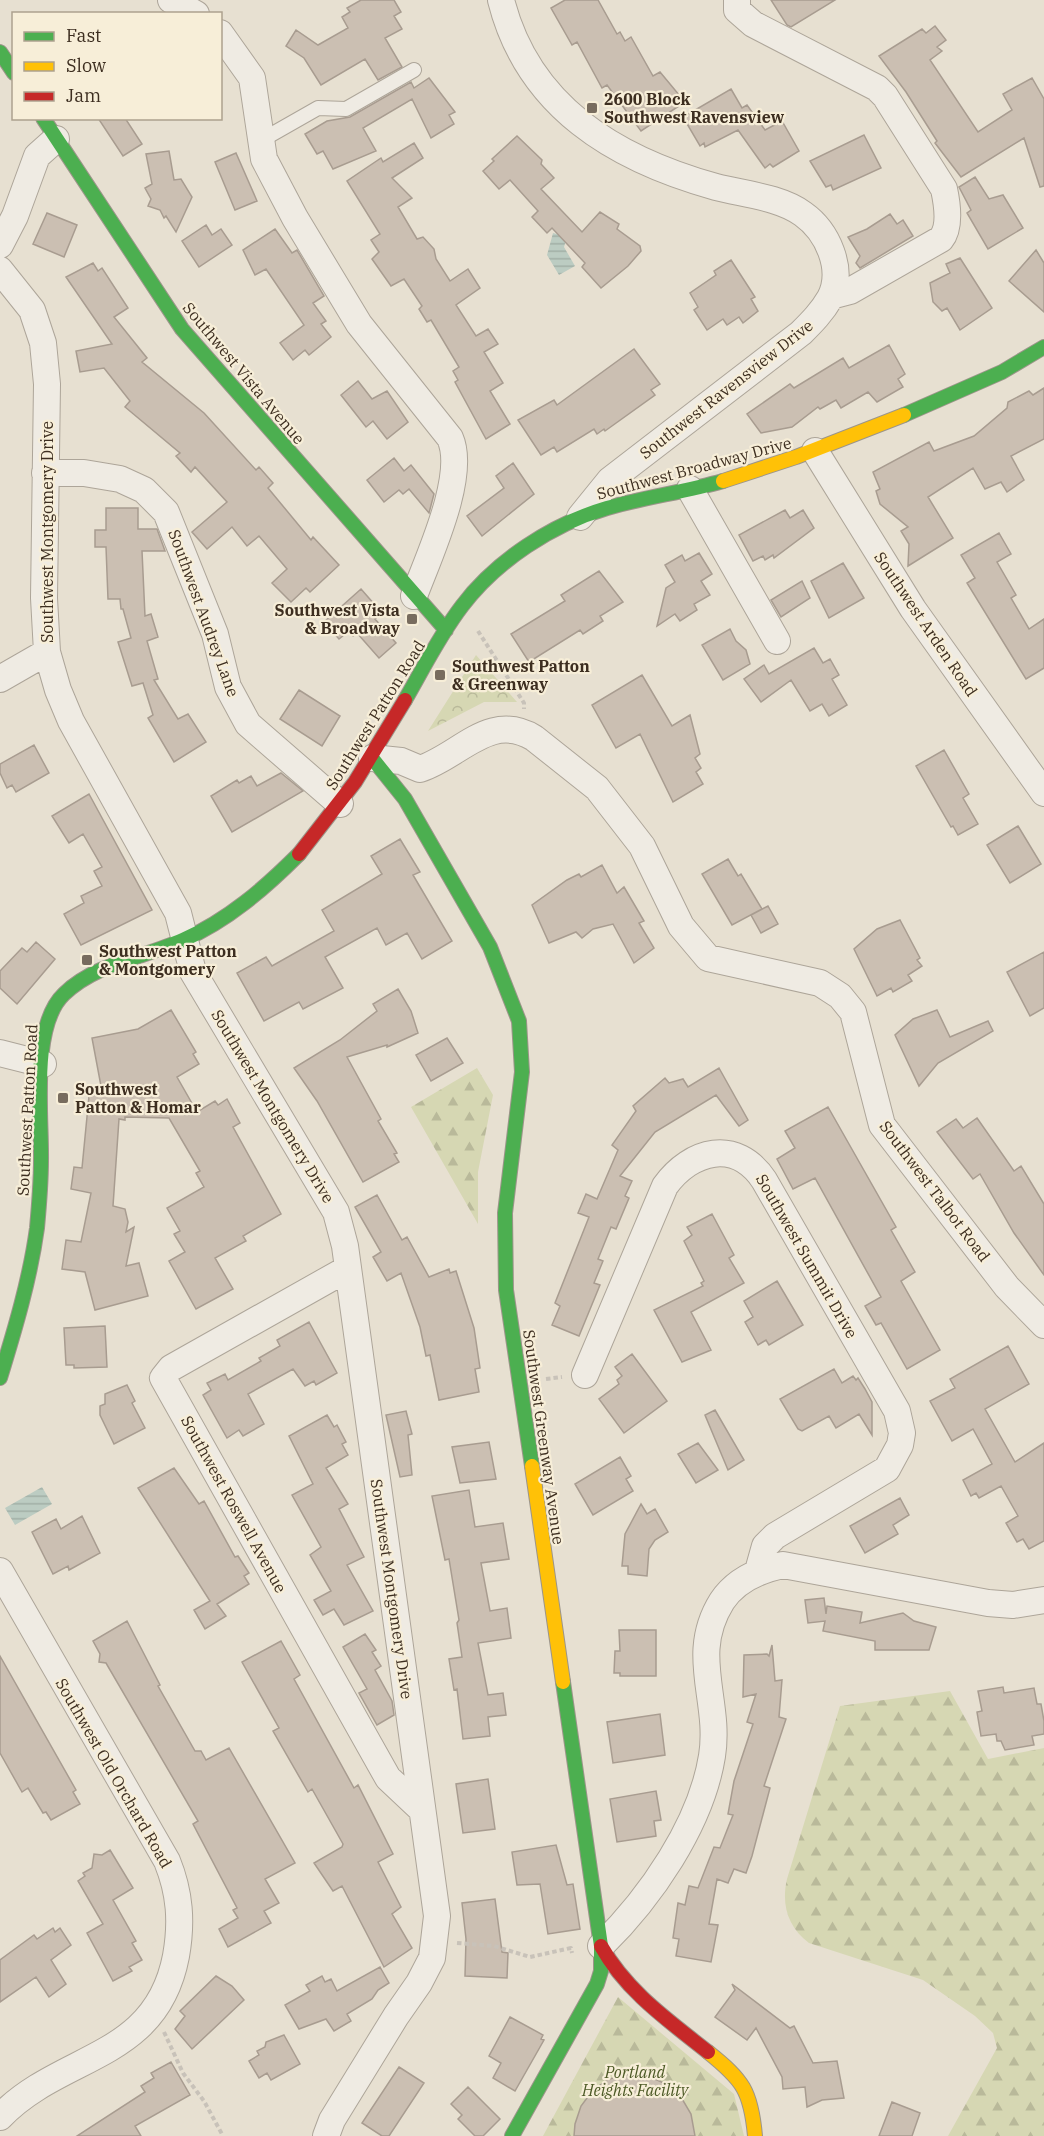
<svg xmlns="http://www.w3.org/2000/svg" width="1044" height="2136" font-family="'IBM Plex Serif',serif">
  <defs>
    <pattern id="forest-firs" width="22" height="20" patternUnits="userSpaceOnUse" patternTransform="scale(1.5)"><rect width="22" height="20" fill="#d6d7b3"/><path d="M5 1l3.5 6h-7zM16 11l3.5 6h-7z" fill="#b9b99a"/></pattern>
    <pattern id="park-crowns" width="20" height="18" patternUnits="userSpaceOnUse" patternTransform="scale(1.5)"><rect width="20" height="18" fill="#d6d7b3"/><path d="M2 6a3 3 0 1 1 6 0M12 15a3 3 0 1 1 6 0" fill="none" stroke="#b9b99a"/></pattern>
    <pattern id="water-rules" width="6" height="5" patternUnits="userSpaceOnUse" patternTransform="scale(1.5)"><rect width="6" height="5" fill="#bcccc2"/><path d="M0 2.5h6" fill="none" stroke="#a2b0a6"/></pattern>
  </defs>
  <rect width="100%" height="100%" fill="#e7e0d1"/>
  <path fill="url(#forest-firs)" d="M477 1068 493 1095 478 1172V1224L411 1107Z
    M950 1691 988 1759 1044 1748V2136H948L997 2048 993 2033 975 2016 923 1980 809 1943C788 1927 781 1905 787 1879L840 1706Z
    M618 1997 734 2094 744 2136H543Z"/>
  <path fill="url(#park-crowns)" d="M476 655 517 702H484L428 731Z"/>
  <path fill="url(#water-rules)" d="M553 233 567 237 564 247 575 266 559 275 547 255Z
    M42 1487 52 1504 15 1525 5 1508Z"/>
  <path fill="#cbbfb2" stroke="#a89c90" stroke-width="1.5" d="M361 0H394L401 12 394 16 402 29 385 38 402 67 378 80 365 59 321 85 304 58 286 46 296 30 318 45 348 28 342 17 350 12 347 8Z
    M565 0H598L617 34 620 32 625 41 631 37 653 76 660 72 685 102 641 131 607 85 602 88 577 42 572 45 551 8Z
    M771 0H835L791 27 787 25Z
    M935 26 946 40 937 47 942 51 930 60 978 132 1012 110 1003 94 1032 78 1044 99V186L1040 187 1024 138 961 177 935 143 937 141 906 92 879 56 922 29 926 33Z
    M429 78 455 112 449 115 454 124 431 138 412 99 363 128 376 151 333 169 323 151 317 154 305 134 327 121 350 117 411 82 414 88Z
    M731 89 742 108 747 105 765 130 782 121 799 151 773 167 770 164 765 168 738 130 705 147 704 143 700 146 683 117Z
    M98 118H125L142 144 123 156Z
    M864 135 881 168 833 190 831 185 826 187 810 161Z
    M517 136 542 160 541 164 554 178 541 189 582 232 600 212 619 224 617 229 640 246 641 251 628 266 601 288 582 267 585 263 552 228 547 233 532 217 538 211 510 180 499 189 483 171 494 161 492 159Z
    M414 143 423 158 392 178 412 198 398 207 417 239 423 237 434 249 436 259 450 281 468 269 480 288 456 305 476 336 488 329 498 344 484 352 503 383 490 391 510 424 486 439 455 382 458 380 453 371 459 367 431 320 427 322 419 309 422 306 404 279 391 286 372 259 379 252 371 240 380 234 347 181 381 158 383 162Z
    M169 151 174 180 181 179 192 197 176 232 166 216 164 218 160 210 148 206 151 199 145 188 152 184 146 154Z
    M236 153 257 201 235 210 215 162Z
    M975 177 989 199 1003 195 1023 228 988 249 967 213 971 210 959 187Z
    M47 213 77 225 64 257 33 244Z
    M890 214 897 224 903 220 913 236 860 268 856 263 860 256 848 237 867 229Z
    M206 225 212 235 221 229 232 245 199 267 182 241Z
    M275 229 292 253 297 250 324 296 313 303 326 321 321 324 331 337 309 355 305 350 293 360 280 343 304 325 266 269 255 275 243 250Z
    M1036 250 1044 263V312L1009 281Z
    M960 258 992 308 960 330 947 308 942 311 933 302 930 283 950 273 946 264Z
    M731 260 755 297 751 299 758 311 743 323 739 317 727 325 723 319 707 330 694 310 698 307 690 293 716 275 714 271Z
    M93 263 98 271 102 268 128 308 114 317 147 358 142 362 204 413 256 470 259 467 273 483 268 488 311 540 313 537 339 565 310 592 306 588 291 602 272 583 287 569 259 536 247 546 232 527 207 549 192 532 227 502 195 467 191 472 176 456 180 453 125 407 130 401 104 368 80 372 76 351 112 344 66 277Z
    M889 345 905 374 898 379 903 387 877 402 868 392 841 408 836 400 820 409 818 407 792 427 761 433 747 414 790 384 794 388 843 358 849 368Z
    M634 349 660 384 651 390 655 395 605 431 604 429 597 434 594 429 557 452 554 447 541 455 518 420 554 400 557 405Z
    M358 381 372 399 387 391 408 422 387 439 373 421 366 427 341 395Z
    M1044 388V439L1011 456 1024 480 1007 492 1001 482 985 489 973 468 928 497 953 538 908 566 909 544 901 531 908 527 880 504 876 491 880 489 873 472 929 442 934 451 974 436 1007 408 1008 402 1029 391 1033 395Z
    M394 458 404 471 411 465 434 494 429 513 409 489 403 494 399 490 384 502 367 480Z
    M513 463 534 494 482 536 467 516 504 488 496 476Z
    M106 508H138V529H157L165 551H142L145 616 151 614 158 637 147 641 158 679 154 680 178 719 188 714 206 742 174 762 148 718 153 715 143 683 132 686 118 642 131 638 123 609H121L120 599H108L106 547H95V530H106Z
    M785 510 790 518 803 510 814 528 774 558 773 555 765 560 763 556 753 561 739 535Z
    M999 533 1011 554 997 562 1016 595 1011 598 1029 629 1044 619V668L1026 679 967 583 975 578 961 555Z
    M699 553 712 574 701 581 710 595 694 604 697 610 680 621 675 614 657 626 666 588 675 582 665 565 682 555 685 561Z
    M843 563 864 598 829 618 811 581Z
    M599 571 623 602 600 616 603 621 583 634 580 630 529 662 511 634 565 601 561 595Z
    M802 581 810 598 781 617 771 600Z
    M361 589 382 613 375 619 396 643 379 658 357 633 353 636 349 631 339 639 324 622Z
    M730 629 736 641 746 650 750 664 723 680 702 645Z
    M814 648 823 663 830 659 839 675 832 679 847 705 829 716 822 704 810 711 791 680 761 702 744 679 764 665 769 674Z
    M642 675 672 726 690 715 700 754 695 758 701 768 696 772 703 784 673 802 640 734 616 748 592 705Z
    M299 690 340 716 322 746 280 719Z
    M34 745 49 773 16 792 12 785 7 788 0 773V764Z
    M944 750 969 794 963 798 978 824 958 835 953 826 951 827 916 766Z
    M281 773 303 791 232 832 211 796 237 780 239 783 251 776 257 786Z
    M89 794 152 910 81 945 64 914 84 903 81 896 102 886 94 871 102 867 83 834 69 843 52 816Z
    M1018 826 1041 864 1010 883 987 845Z
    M400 839 420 872 413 875 452 941 422 959 407 933 386 945 377 928 325 957 343 988 303 1009 299 1002 264 1021 237 973 266 957 272 966 334 931 322 910 382 874 371 856Z
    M728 859 738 876 741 874 762 909 732 925 702 874Z
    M602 865 617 893 624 887 644 921 639 923 654 948 634 963 613 924 593 929 582 938 576 932 549 943 532 905 567 880 579 874 581 877Z
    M768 906 778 924 761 933 751 915Z
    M900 920 920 958 917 960 922 966 908 975 912 981 893 992 891 988 877 996 854 949 877 929Z
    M36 942 55 959 17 1004 0 988V971L22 948 27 952Z
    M1044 952V1008L1030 1016 1007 972Z
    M398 989 411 1011 418 1033 387 1047V1045L347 1057 381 1119 378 1121 397 1153 394 1154 399 1162 363 1182 317 1101 294 1068 340 1040 377 1011 373 1004Z
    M171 1010 196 1052 193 1054 199 1064 177 1077 197 1112 215 1101 218 1105 227 1099 240 1123 233 1127 281 1214 243 1236 246 1241 215 1258 233 1289 196 1309 169 1261 185 1252 174 1234 180 1231 167 1208 204 1187 196 1173 200 1171 169 1118 125 1117V1120L119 1119 113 1206 125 1209 128 1222 126 1232 134 1227 126 1266 139 1263 148 1296 95 1310 85 1272 62 1269 66 1240 81 1242 91 1193 71 1189 74 1167 82 1168 90 1086H101L92 1038 138 1029Z
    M937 1010 950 1037 988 1021 993 1031 938 1063 919 1086 895 1035 913 1019Z
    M447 1038 463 1063 431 1081 416 1055Z
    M719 1068 748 1120 739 1126 716 1095 655 1132 620 1176 632 1181 625 1196 629 1198 616 1229 611 1227 598 1259 603 1261 594 1283 600 1285 579 1336 552 1325 560 1306 555 1303 589 1217 578 1213 586 1194 597 1199 618 1150 612 1145 636 1111 633 1106 665 1078 669 1083 683 1079 688 1087Z
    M828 1107 896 1227 891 1230 915 1272 901 1281 940 1350 907 1369 881 1323 876 1325 865 1306 881 1297 815 1178 793 1189 777 1159 795 1148 785 1131Z
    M977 1118 1014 1171 1021 1166 1044 1204V1275L1014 1233 980 1174 973 1179 937 1132 956 1119 963 1128Z
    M377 1195 402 1240 407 1237 429 1277 449 1269 450 1273 456 1271 474 1328 480 1368 475 1369 479 1392 439 1400 430 1355 426 1356 420 1327 401 1273 387 1281 373 1257 381 1252 355 1207Z
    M712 1214 734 1255 729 1258 744 1283 691 1312 711 1350 682 1362 654 1310 703 1286 701 1283 704 1281 684 1241 692 1235 687 1227Z
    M777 1281 803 1325 769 1345 766 1340 758 1345 745 1322 753 1317 744 1301Z
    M309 1322 337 1373 316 1385 314 1381 305 1386 293 1369 248 1394 264 1424 243 1436 239 1430 227 1438 203 1395 211 1390 207 1383 225 1374 228 1380 261 1361 259 1358 280 1346 277 1340Z
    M105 1326 107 1367 74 1368V1365H66L64 1328Z
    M1008 1346 1029 1384 985 1409 1015 1462 1044 1443V1541L1029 1549 1023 1539 1017 1542 1006 1523 1018 1516 1001 1486 979 1498 976 1493 971 1496 963 1480 992 1464 973 1429 952 1441 930 1401 955 1388 950 1379Z
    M632 1354 667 1401 624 1433 599 1399 619 1384 617 1380 622 1376 615 1367Z
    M834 1369 842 1383 853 1376 856 1380 858 1378 865 1389 872 1402V1435L859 1414 836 1428 829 1416 802 1431 798 1429 780 1399Z
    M127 1385 135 1401 132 1403 145 1428 114 1444 100 1415V1406L105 1404V1394Z
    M715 1410 744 1460 728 1470 705 1415Z
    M406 1411 412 1434 408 1435 412 1475 400 1477 386 1415Z
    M327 1415 334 1427 337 1425 346 1442 342 1444 348 1455 326 1468 348 1504 339 1509 364 1557 347 1565 373 1611 344 1625 334 1609 323 1615 314 1600 331 1591 310 1555 321 1547 292 1495 313 1484 289 1436Z
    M489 1442 496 1479 460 1483 452 1447Z
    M698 1443 718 1470 696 1483 678 1454Z
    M620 1457 631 1476 626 1479 633 1491 593 1515 575 1484Z
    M174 1468 199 1504 204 1501 235 1557 238 1556 249 1573 244 1576 249 1584 217 1604 226 1616 205 1629 194 1610 210 1601 138 1488Z
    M469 1490 475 1527 503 1523 509 1559 481 1563 490 1611 507 1608 511 1638 478 1643 488 1695 503 1693 506 1715 488 1717 490 1736 463 1739 457 1689 454 1690 449 1659 462 1657 457 1623 459 1620 449 1559 445 1560 432 1496Z
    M900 1498 909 1515 893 1525 898 1534 865 1553 850 1526Z
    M641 1504 647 1514 655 1509 668 1532 655 1540 649 1549 647 1576 628 1574V1566H622L625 1534Z
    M82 1516 100 1553 69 1570 68 1566 53 1574 32 1532 56 1519 61 1529Z
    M824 1598 826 1614 827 1606 862 1612 860 1623 903 1613 914 1621 936 1627 929 1650H875V1641L823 1631 825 1621 808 1623 805 1600Z
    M127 1621 160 1685 158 1686 195 1751H201L206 1760 229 1748 295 1863 265 1879 279 1903 264 1911 271 1923 228 1947 219 1929 238 1918 233 1910 237 1908 193 1824 198 1821 106 1663 99 1662 100 1654 93 1641Z
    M619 1630H656V1676H620V1673H614L615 1651H620Z
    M365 1634 376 1650 372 1652 381 1666 375 1670 392 1701 394 1715 377 1725 359 1693 367 1689 343 1647Z
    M281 1641 300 1675 294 1679 354 1788 358 1785 393 1854 378 1862 401 1907 392 1914 412 1948 384 1967 342 1886 333 1891 314 1863 342 1847 343 1844 312 1789 308 1792 273 1731 279 1728 242 1662Z
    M772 1645 775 1681 782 1680 779 1717 786 1719 764 1786 770 1788 752 1856 746 1873 734 1869 728 1883 717 1879 709 1924 718 1925 711 1962 676 1956 679 1939 673 1938 678 1903 685 1905 689 1886 698 1888 714 1847 720 1848 733 1815 728 1814 734 1781 753 1724 747 1722 756 1694 743 1697 744 1655 767 1654 769 1656Z
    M0 1656 76 1790 73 1792 80 1804 51 1820 46 1812 43 1813 28 1788 22 1792 0 1753Z
    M1003 1687 1004 1693 1034 1688 1037 1704H1041L1044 1721V1734L1032 1736 1034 1745 1005 1750 1001 1741H997L996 1734 981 1736 977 1712 982 1711 978 1691Z
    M660 1714 665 1755 613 1763 607 1722Z
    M488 1779 495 1829 463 1833 456 1784Z
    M656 1791 661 1820 654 1821 656 1836 617 1842 610 1799Z
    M556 1845 567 1885 573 1884 580 1929 548 1934 540 1884 517 1885 512 1852Z
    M110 1850 133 1888 113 1900 136 1941 132 1943 142 1960 129 1967 132 1971 113 1981 87 1933 103 1924 78 1881 85 1876 83 1873 92 1868 94 1854 102 1855Z
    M495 1899 502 1952 508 1953 507 1978 465 1976 466 1939 462 1903Z
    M53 1928 55 1932 60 1928 71 1945 51 1960 66 1984 49 1997 36 1977 0 2002V1960L34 1935 37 1939Z
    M380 1967 389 1983 378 1990 372 1999 347 2014 351 2021 334 2031 326 2019 299 2029 285 2005 310 1991 306 1985 322 1976 325 1982 331 1979 337 1991Z
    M216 1976 232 1986 244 2000 192 2049 175 2029 185 2016 180 2011Z
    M732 1984 790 2028 794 2026 813 2063 837 2061 844 2098 822 2100 807 2107 805 2087 783 2089 782 2077 756 2028 747 2040 715 2017 735 1990Z
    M510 2017 543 2035 541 2039 544 2040 515 2091 493 2078 501 2063 489 2056Z
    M284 2035 300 2064 271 2080 267 2073 259 2078 249 2061 259 2055 257 2051 265 2047 266 2042Z
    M171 2062 190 2095 135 2126 141 2136H77L145 2092 141 2086 154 2078 151 2073Z
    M399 2067 424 2083 389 2136H382L362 2123Z
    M628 2075 648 2076 666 2084 681 2097 691 2114 695 2136H574L575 2124 581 2106 593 2090 609 2079Z
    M468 2087 500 2119 483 2136H475L458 2119 462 2115 451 2104Z
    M892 2102 920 2113 912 2136H879Z"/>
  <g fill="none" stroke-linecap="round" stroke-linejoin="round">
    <defs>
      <path id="lane" d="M260 141 318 108 346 109 414 70"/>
      <path id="street" d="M171 0 196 14
        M501 0C528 107 615 159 716 187 743 194 780 197 803 214 827 231 845 269 830 298 822 312 812 322 801 333L610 480 580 517
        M737 0V10L753 24 877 88 885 96 944 189C947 203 951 227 941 239L850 291 831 296
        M220 33 252 78 264 159 295 218 359 324 450 438C467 476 428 558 414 596
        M0 245 15 216 37 156 56 139
        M0 270 32 310 43 343 47 384 44 598 47 652 58 690 71 721 178 913 193 972 336 1212 345 1246 437 1916 432 1958 419 1983 396 2016 332 2120 326 2136
        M815 451 913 609 1044 793
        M45 473H84L120 479 144 490 166 512 215 634 228 687 248 724 340 804
        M690 489 777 641
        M0 679 47 652
        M372 758 401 761 420 769C460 756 490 711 534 738L597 788 642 846 681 926 708 958 820 983 840 996 853 1012 882 1125 1007 1287 1044 1325
        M0 1053 43 1064
        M347 1269 171 1368 163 1378 388 1778 422 1810
        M585 1375 665 1186C691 1150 736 1138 764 1180L897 1411 902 1433 900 1445 887 1469 775 1536 765 1546 758 1571
        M0 1571 167 1861C180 1893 182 1922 176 1956 156 2061 61 2053 0 2117
        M601 1946C650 1898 701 1825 712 1756 721 1700 688 1655 722 1601 736 1580 759 1570 783 1565L988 1603 1013 1605 1044 1600"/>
      <path id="fast" d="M0 52 14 73
        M43 118 182 329 446 630
        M904 415 1002 372 1044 347
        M405 700C423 669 439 636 462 606 496 561 552 524 607 508 645 497 685 492 723 481
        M372 758 405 799 490 947 519 1021 522 1072 505 1213 506 1290 532 1466
        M0 1378C15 1329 30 1279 37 1228 39 1206 41 1183 41 1161 42 1117 30 1026 64 994 96 963 143 958 183 940 227 921 265 888 299 854
        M512 2136 597 1984 601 1971V1946L563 1682"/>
      <path id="slow" d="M723 481 796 457 904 415
        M532 1466 563 1682
        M708 2052C743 2080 751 2091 755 2136"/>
      <path id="jam" d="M299 854 355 782 405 700
        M601 1946C626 1991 669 2021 708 2052"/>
    </defs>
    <use href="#lane" stroke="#ada599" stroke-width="16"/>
    <use href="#street" stroke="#ada599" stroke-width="28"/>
    <use href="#fast" stroke="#9c958a" stroke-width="16"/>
    <use href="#slow" stroke="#9c958a" stroke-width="16"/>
    <use href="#jam" stroke="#9c958a" stroke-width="16"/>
    <path stroke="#c8c2b9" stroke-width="4" stroke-dasharray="4.5 3" stroke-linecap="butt" d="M478 631 524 703V709
      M546 1379 562 1377
      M457 1943 494 1946 530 1957 571 1948 572 1953
      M164 2032 183 2073 204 2101 223 2136"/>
    <use href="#lane" stroke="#efebe3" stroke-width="14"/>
    <use href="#street" stroke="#efebe3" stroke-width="26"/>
    <use href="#fast" stroke="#4caf50" stroke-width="14"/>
    <use href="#slow" stroke="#ffc107" stroke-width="14"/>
    <use href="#jam" stroke="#c62828" stroke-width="14"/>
  </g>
  <g fill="#786c5e" stroke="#f7eed8" stroke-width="2">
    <rect x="586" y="102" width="12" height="12" rx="3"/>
    <rect x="406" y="613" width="12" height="12" rx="3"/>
    <rect x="434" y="669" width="12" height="12" rx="3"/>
    <rect x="81" y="954" width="12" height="12" rx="3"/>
    <rect x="57" y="1092" width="12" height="12" rx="3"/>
  </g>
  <g text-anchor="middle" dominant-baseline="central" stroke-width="4.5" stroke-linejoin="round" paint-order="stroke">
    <g font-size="16" font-weight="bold" fill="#3d2e20" stroke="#f7eed8" text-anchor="start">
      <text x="604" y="99">2600 Block<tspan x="604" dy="18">Southwest Ravensview</tspan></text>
      <text x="400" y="610" text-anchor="end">Southwest Vista<tspan x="400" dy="18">&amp; Broadway</tspan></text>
      <text x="452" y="666">Southwest Patton<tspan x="452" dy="18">&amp; Greenway</tspan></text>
      <text x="99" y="951">Southwest Patton<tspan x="99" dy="18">&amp; Montgomery</tspan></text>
      <text x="75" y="1089">Southwest<tspan x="75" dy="18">Patton &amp; Homar</tspan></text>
    </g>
    <g font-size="16" fill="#3d2e20" stroke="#f7eed8">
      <text transform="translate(244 373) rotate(50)">Southwest Vista Avenue</text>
      <text transform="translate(726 389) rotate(-38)">Southwest Ravensview Drive</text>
      <text transform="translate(694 468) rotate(-15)">Southwest Broadway Drive</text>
      <text transform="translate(47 532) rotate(-90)">Southwest Montgomery Drive</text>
      <text transform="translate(204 613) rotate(70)">Southwest Audrey Lane</text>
      <text transform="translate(926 624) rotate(56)">Southwest Arden Road</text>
      <text transform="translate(375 715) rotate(-58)">Southwest Patton Road</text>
      <text transform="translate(273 1106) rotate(59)">Southwest Montgomery Drive</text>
      <text transform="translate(27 1110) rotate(-87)">Southwest Patton Road</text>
      <text transform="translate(935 1191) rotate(53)">Southwest Talbot Road</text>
      <text transform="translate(807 1256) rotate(60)">Southwest Summit Drive</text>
      <text transform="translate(544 1437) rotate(82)">Southwest Greenway Avenue</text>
      <text transform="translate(234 1504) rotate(61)">Southwest Roswell Avenue</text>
      <text transform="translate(392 1589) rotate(82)">Southwest Montgomery Drive</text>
      <text transform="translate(114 1773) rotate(60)">Southwest Old Orchard Road</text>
    </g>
    <g font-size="16" font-style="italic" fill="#4d5a26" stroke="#f7eed8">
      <text x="635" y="2072">Portland<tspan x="635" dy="18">Heights Facility</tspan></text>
    </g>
  </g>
  <rect x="12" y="12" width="210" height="108" fill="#f7eed8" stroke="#ada18e" stroke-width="1.5"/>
  <rect x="24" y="32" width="30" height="9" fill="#4caf50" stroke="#ada18e" stroke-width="1.5"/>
  <text x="66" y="42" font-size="18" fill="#3d2e20">Fast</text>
  <rect x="24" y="62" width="30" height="9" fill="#ffc107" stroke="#ada18e" stroke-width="1.5"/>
  <text x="66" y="72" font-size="18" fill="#3d2e20">Slow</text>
  <rect x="24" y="92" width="30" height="9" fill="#c62828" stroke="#ada18e" stroke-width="1.5"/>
  <text x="66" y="102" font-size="18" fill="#3d2e20">Jam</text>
</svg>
